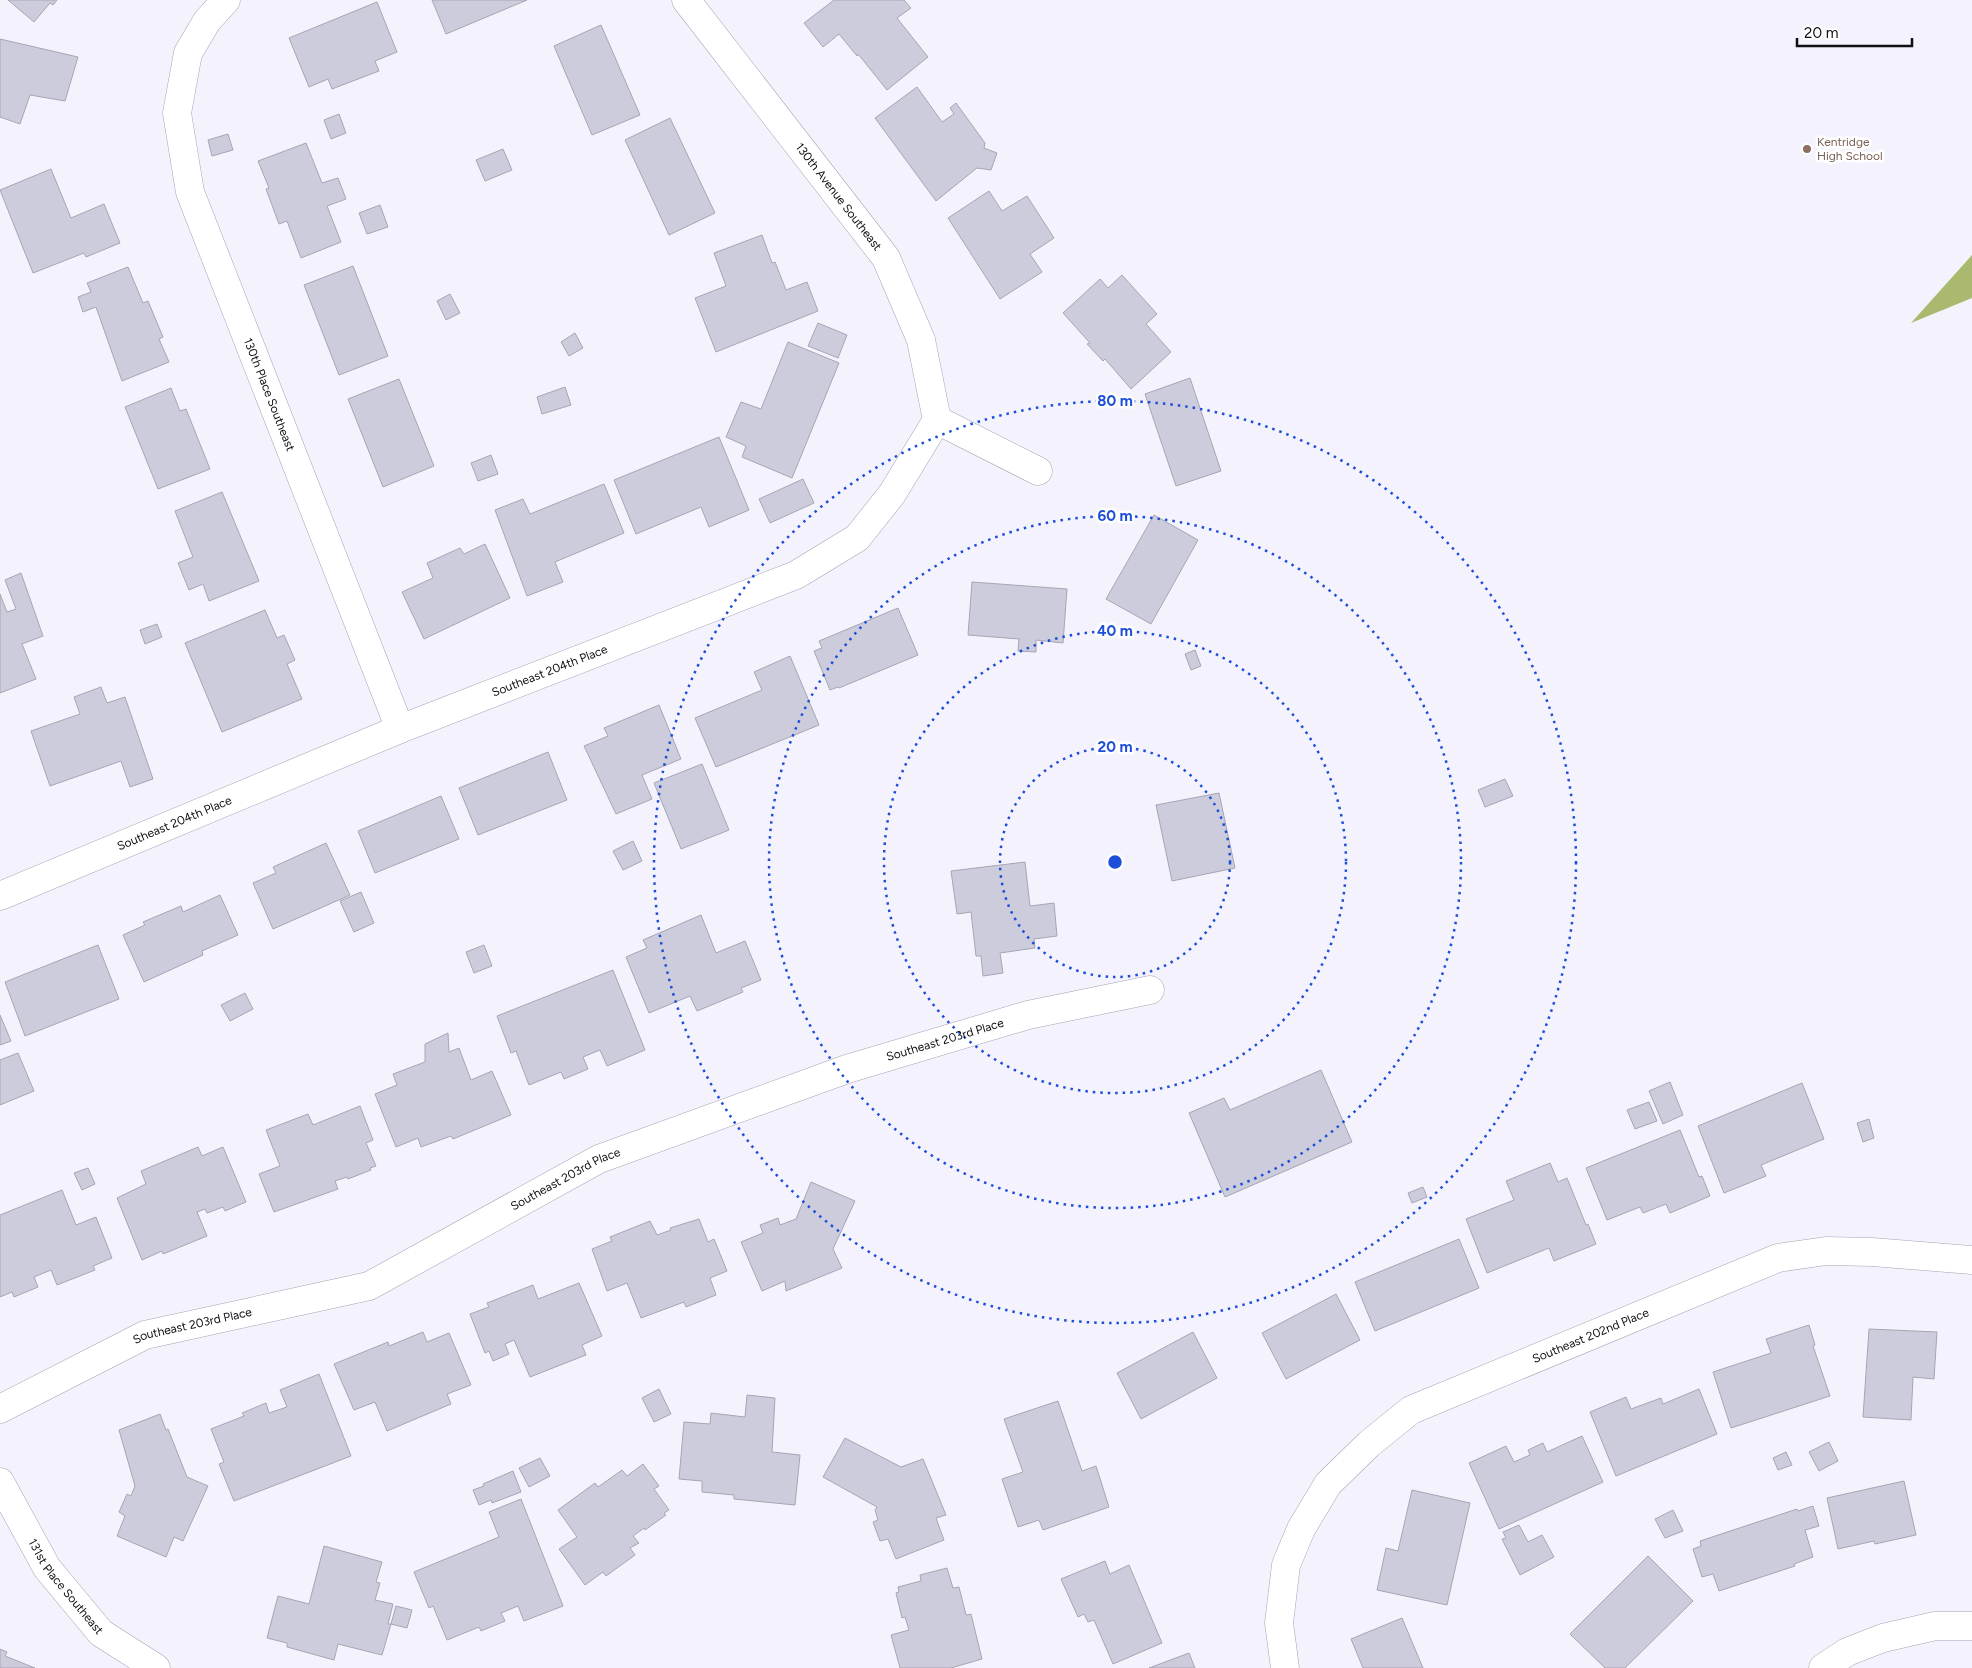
<svg xmlns="http://www.w3.org/2000/svg" width="1972" height="1668" font-family="Figtree,sans-serif">
  <rect width="100%" height="100%" fill="#f4f3fd"/>
  <path fill="#a9ba6f" d="M1972 255V298L1911 323Z"/>
  <path fill="#cdccdc" stroke="#a6a5b4" d="M8 0H57L53 5 50 3 34 22Z
    M432 0H527L446 34Z
    M834 0H904L911 8 897 18 928 57 887 90 858 54 857 56 839 34 823 47 804 23Z
    M377 2 397 52 375 61 379 71 332 89 328 79 309 87 289 38Z
    M601 25 640 115 592 135 554 46Z
    M0 39 78 57 65 101 30 95 20 124 0 117Z
    M917 87 942 122 954 114 950 108 956 103 985 143 984 148 997 153 991 170 977 168 936 201 875 118Z
    M339 114 346 133 331 139 324 120Z
    M670 118 715 213 669 235 625 140Z
    M228 134 233 150 212 156 208 140Z
    M306 143 322 183 338 178 346 199 327 206 341 242 301 258 287 221 279 224 266 189 269 188 258 161Z
    M503 149 512 170 485 181 476 160Z
    M51 169 71 218 104 204 120 243 86 257 84 253 33 273 0 190Z
    M989 191 1002 211 1027 196 1054 238 1030 254 1042 272 1000 299 948 218Z
    M380 205 388 227 367 234 359 213Z
    M762 235 772 263 775 262 786 290 807 282 818 311 716 352 695 298 726 286 714 253Z
    M353 266 388 356 339 375 304 285Z
    M128 267 143 303 148 301 163 337 159 339 169 362 122 381 96 307 83 312 78 297 91 292 87 283Z
    M1122 275 1157 314 1146 324 1171 352 1131 389 1105 359 1103 361 1087 344 1090 343 1063 313 1100 279 1108 288Z
    M450 294 460 313 446 320 437 301Z
    M818 323 847 335 838 358 808 346Z
    M575 333 583 348 569 356 561 342Z
    M788 342 839 363 792 478 742 457 746 446 726 437 741 402 761 409Z
    M1190 378 1221 471 1176 486 1145 394Z
    M399 379 434 466 383 487 348 399Z
    M565 387 571 405 542 414 537 397Z
    M171 388 180 411 186 409 210 469 158 489 125 407Z
    M719 437 749 510 709 527 701 507 636 534 614 480Z
    M491 455 498 474 478 481 471 463Z
    M803 479 814 503 770 523 759 499Z
    M604 484 624 533 555 562 563 582 527 596 495 510 523 499 530 514Z
    M222 492 259 581 209 601 203 584 189 590 178 563 193 557 175 511Z
    M1154 515 1198 540 1151 624 1106 599Z
    M485 544 510 598 424 639 402 592 433 578 427 563 460 548 464 554Z
    M21 573 43 636 22 644 36 679 0 693V594L7 612 16 609 5 580Z
    M972 582 1067 589 1063 643 1036 640V652L1018 651 1019 639 968 635Z
    M898 608 918 655 839 688 838 687 830 690 814 651 822 648 819 641Z
    M265 610 277 638 284 635 295 660 287 664 302 699 222 732 185 643Z
    M157 624 162 637 145 644 140 630Z
    M1195 650 1201 666 1191 670 1185 654Z
    M790 656 819 725 716 767 695 718 762 690 754 672Z
    M101 687 107 703 125 697 153 779 130 787 121 761 50 786 31 731 80 714 74 697Z
    M659 705 681 759 642 775 652 799 616 814 584 746 608 736 604 728Z
    M548 752 567 800 478 835 459 788Z
    M702 764 729 830 681 849 654 783Z
    M1505 779 1513 796 1485 807 1478 790Z
    M1219 793 1235 868 1172 881 1156 805Z
    M441 796 459 839 375 873 358 831Z
    M633 841 642 861 623 870 613 851Z
    M326 843 350 895 273 929 253 883 276 873 273 867Z
    M1025 862 1030 906 1054 903 1057 936 1034 939 1035 948 1000 953 1003 973 983 976 981 956H976L971 912 957 914 951 871Z
    M361 892 374 923 354 932 340 901Z
    M220 895 238 935 202 951 203 955 144 982 123 935 145 925 143 922 181 906 183 912Z
    M701 915 716 953 745 941 761 980 741 988 743 992 697 1011 690 996 649 1013 626 957 647 948 643 940Z
    M98 945 119 999 25 1036 5 982Z
    M484 945 492 966 474 973 466 952Z
    M613 970 645 1050 607 1066 600 1050 583 1057 588 1069 564 1079 561 1072 529 1085 516 1051 511 1053 497 1016Z
    M245 993 253 1009 230 1021 221 1005Z
    M0 1015 11 1041 0 1045Z
    M448 1033 449 1052 459 1048 471 1080 492 1071 511 1115 453 1139 451 1136 421 1147 418 1138 396 1147 375 1094 397 1085 393 1074 425 1062V1044Z
    M18 1053 34 1091 0 1105V1060Z
    M1321 1070 1352 1142 1225 1197 1189 1113 1224 1098 1230 1110Z
    M1670 1082 1683 1115 1663 1124 1649 1091Z
    M1802 1083 1824 1139 1761 1165 1766 1176 1724 1193 1698 1126Z
    M1649 1102 1657 1121 1635 1129 1627 1110Z
    M360 1106 373 1140 366 1143 376 1166 370 1168 371 1170 348 1179 347 1177 335 1181 338 1189 274 1212 259 1174 280 1166 266 1130 308 1114 313 1125Z
    M1869 1119 1874 1138 1863 1142 1857 1123Z
    M1680 1130 1699 1177 1702 1176 1710 1196 1670 1213 1666 1204 1643 1213 1640 1207 1607 1220 1586 1168Z
    M198 1147 202 1156 223 1147 246 1202 225 1211 223 1207 207 1213 205 1209 197 1212 207 1236 163 1254 162 1251 142 1260 117 1198 146 1184 141 1171Z
    M1550 1163 1558 1182 1567 1178 1586 1225 1588 1224 1596 1244 1554 1261 1549 1248 1487 1273 1466 1219 1514 1200 1506 1181Z
    M88 1168 95 1184 82 1190 74 1173Z
    M811 1182 855 1201 833 1249 842 1268 786 1291 785 1281 762 1291 741 1242 763 1233 760 1225 778 1218 780 1225 796 1219Z
    M1423 1187 1427 1197 1412 1203 1408 1193Z
    M62 1190 76 1225 96 1217 112 1258 93 1266 95 1270 57 1285 51 1270 34 1277 38 1287 14 1297 12 1292 0 1297V1215Z
    M699 1219 708 1242 714 1239 727 1271 710 1278 716 1295 686 1307 684 1302 641 1318 627 1283 607 1291 592 1249 612 1241 610 1237 650 1221 657 1235 671 1230 670 1228Z
    M1459 1239 1479 1288 1375 1331 1355 1282Z
    M579 1283 602 1336 582 1345 586 1355 530 1377 514 1340 505 1344 509 1354 493 1361 489 1351 485 1353 470 1314 489 1307 487 1303 533 1285 538 1299Z
    M1336 1294 1360 1340 1286 1379 1262 1333Z
    M1809 1325 1815 1345 1813 1346 1830 1396 1731 1428 1713 1372 1771 1353 1766 1339Z
    M1869 1329 1937 1332 1934 1379 1913 1377 1911 1420 1863 1417Z
    M423 1332 427 1342 449 1333 471 1385 447 1394 451 1404 387 1431 375 1402 354 1410 334 1364 388 1342 389 1346Z
    M1193 1332 1217 1378 1141 1419 1117 1373Z
    M319 1374 351 1456 234 1501 219 1464 224 1462 211 1429 244 1416 242 1413 266 1403 269 1413 287 1407 280 1390Z
    M659 1389 671 1414 654 1422 642 1398Z
    M1699 1389 1717 1434 1616 1476 1590 1412 1626 1397 1631 1409 1661 1398 1663 1404Z
    M747 1395 775 1398 772 1452 800 1455 795 1505 734 1499V1495L702 1492V1481L679 1479 684 1422 710 1424 711 1413 745 1417Z
    M1058 1401 1082 1471 1096 1466 1109 1507 1043 1530 1039 1520 1018 1527 1002 1479 1023 1472 1004 1419Z
    M160 1414 166 1430 168 1429 187 1477 208 1486 183 1541 174 1537 166 1557 117 1536 125 1516 119 1512 127 1494 131 1496 135 1486 119 1430Z
    M1582 1436 1603 1482 1499 1529 1469 1463 1506 1446 1514 1462 1530 1455 1528 1450 1543 1443 1547 1452Z
    M845 1438 901 1467 923 1459 946 1515 936 1518 944 1540 896 1559 888 1539 880 1541 873 1522 878 1520 875 1510 877 1507 823 1477Z
    M1829 1442 1838 1461 1819 1471 1809 1452Z
    M1786 1452 1792 1465 1778 1470 1773 1458Z
    M540 1458 550 1476 529 1487 519 1468Z
    M643 1464 659 1486 654 1489 669 1510 664 1513 666 1515 645 1530 644 1528 633 1536 639 1543 630 1548 635 1555 606 1576 603 1572 585 1585 559 1549 577 1537 558 1510 595 1483 598 1487 622 1470 627 1476Z
    M513 1471 521 1492 492 1503 491 1500 479 1505 473 1490 484 1486 483 1484Z
    M1904 1481 1916 1535 1875 1544 1874 1541 1838 1549 1827 1498Z
    M1412 1490 1470 1503 1447 1605 1377 1590 1386 1548 1398 1551Z
    M521 1499 563 1606 524 1621 518 1606 501 1613 505 1621 481 1631 479 1627 447 1640 433 1606 429 1608 414 1572 499 1537 489 1512Z
    M1813 1506 1819 1526 1805 1530 1813 1557 1794 1564 1795 1566 1719 1591 1713 1574 1702 1577 1693 1549 1701 1546 1700 1541 1797 1509 1798 1511Z
    M1673 1510 1683 1531 1665 1538 1655 1519Z
    M1519 1525 1528 1542 1542 1535 1554 1557 1520 1575 1502 1539 1506 1538 1503 1532Z
    M324 1546 382 1562 376 1582 380 1583 375 1600 393 1604 388 1624H391L382 1655 338 1644 334 1660 287 1647V1643L267 1638 278 1596 309 1604Z
    M1648 1556 1693 1601 1625 1668H1605L1570 1634Z
    M1105 1561 1110 1574 1129 1565 1162 1643 1113 1664 1094 1620 1088 1622 1084 1614 1078 1617 1061 1579Z
    M947 1568 953 1588 959 1587 966 1615 971 1614 982 1659 951 1668H900L891 1635 909 1630 905 1617 902 1618 896 1593 899 1592 898 1587 921 1581 920 1575Z
    M396 1606 412 1610 407 1628 391 1624Z
    M1402 1618 1423 1668H1363L1351 1639Z
    M0 1649 7 1652 5 1656 35 1668H0Z
    M1189 1653 1195 1668H1149Z"/>
  <g fill="none" stroke-linecap="round" stroke-linejoin="round">
    <defs>
      <g id="minor">
        <path id="s1" d="M226 0 207 21 188 53 177 113 190 192 400 729"/>
        <path id="s2" d="M686 0 886 258 921 340 937 420"/>
        <path d="M937 420 1038 471"/>
        <path id="s3" d="M0 896 400 729 796 575 857 538 892 494 937 420"/>
        <path id="s4" d="M0 1409 145 1335 369 1286 599 1159 847 1069 1028 1015 1150 990"/>
        <path id="s5" d="M0 1482 47 1568 101 1633 156 1668"/>
        <path id="s6" d="M1285 1668 1279 1623 1286 1565 1301 1529 1328 1484 1369 1444 1411 1410 1778 1258 1826 1251 1872 1252 1972 1260"/>
        <path d="M1823 1668 1847 1652 1883 1638 1935 1626H1972"/>
      </g>
    </defs>
    <use href="#minor" stroke="#a5a3b3" stroke-width="29"/>
    <use href="#minor" stroke="#fff" stroke-width="28"/>
  </g>
  <g fill="none" stroke="#1d4ed8" stroke-width="2.5" stroke-dasharray="2.5 5">
    <circle cx="1115" cy="862" r="115"/>
    <circle cx="1115" cy="862" r="231"/>
    <circle cx="1115" cy="862" r="346"/>
    <circle cx="1115" cy="862" r="461"/>
  </g>
  <circle fill="#8d6e63" stroke="#fff" stroke-width="2" cx="1807" cy="149" r="5"/>
  <g text-anchor="middle" dominant-baseline="central" stroke-width="5" stroke-linejoin="round" paint-order="stroke">
    <g font-size="12" fill="#785e54" stroke="#fff" text-anchor="start">
      <text x="1817" y="142">Kentridge<tspan x="1817" dy="14">High School</tspan></text>
    </g>
    <g font-size="12" fill="#0f0f14" stroke="#fff">
      <text stroke="none"><textPath href="#s2" startOffset="249">130th Avenue Southeast</textPath></text>
      <text stroke="none"><textPath href="#s1" startOffset="424">130th Place Southeast</textPath></text>
      <text stroke="none"><textPath href="#s3" startOffset="594">Southeast 204th Place</textPath></text>
      <text stroke="none"><textPath href="#s3" startOffset="189">Southeast 204th Place</textPath></text>
      <text stroke="none"><textPath href="#s4" startOffset="1021">Southeast 203rd Place</textPath></text>
      <text stroke="none"><textPath href="#s4" startOffset="616">Southeast 203rd Place</textPath></text>
      <text stroke="none"><textPath href="#s4" startOffset="211">Southeast 203rd Place</textPath></text>
      <text stroke="none"><textPath href="#s6" startOffset="501">Southeast 202nd Place</textPath></text>
      <text stroke="none"><textPath href="#s5" startOffset="124">131st Place Southeast</textPath></text>
    </g>
  </g>
  <circle cx="1115" cy="862" r="8" fill="#1d4ed8" stroke="#fff" stroke-width="2.5"/>
  <g font-size="15" text-anchor="middle" font-weight="bold" fill="#1d4ed8" stroke="#fff" stroke-width="5" stroke-linejoin="round" paint-order="stroke">
    <text x="1115" y="406">80 m</text>
    <text x="1115" y="521">60 m</text>
    <text x="1115" y="636">40 m</text>
    <text x="1115" y="752">20 m</text>
  </g>
  <path d="M1797 38v8h115v-8" fill="none" stroke="#0f0f14" stroke-width="2.5"/>
  <text x="1804" y="38" font-size="15" fill="#0f0f14" stroke="#ffffff" stroke-width="4" paint-order="stroke">20 m</text>
</svg>
